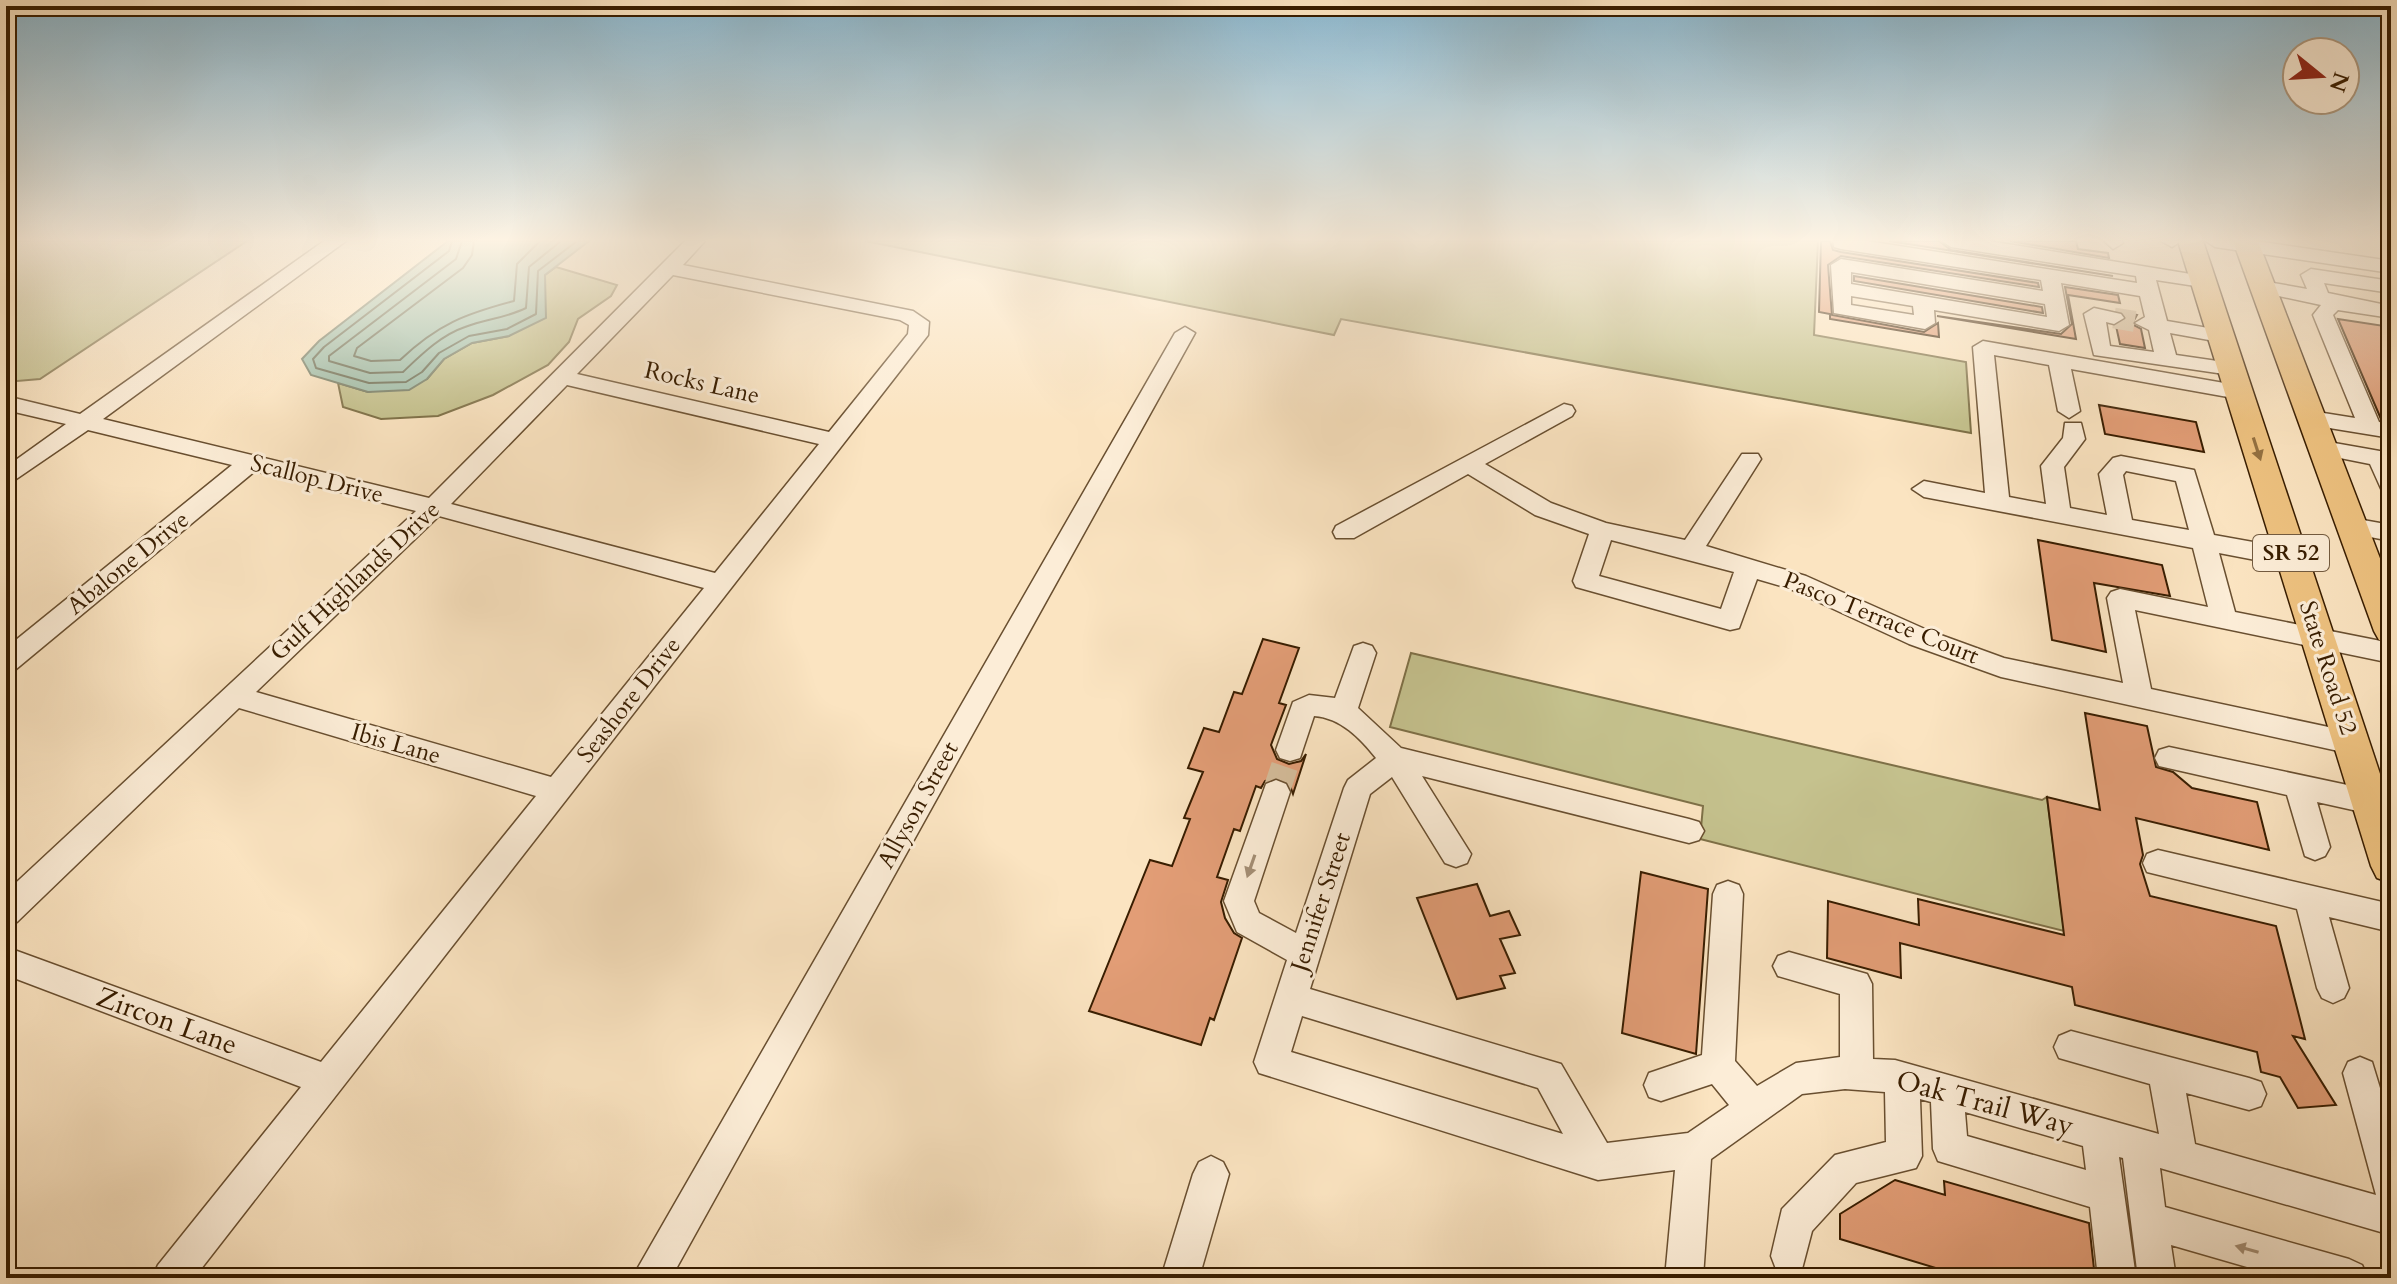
<svg xmlns="http://www.w3.org/2000/svg" width="2397" height="1284" font-family="Cardo,serif">
  <rect width="100%" height="100%" fill="#fbe4c1"/>
  <filter id="stains"><feTurbulence type="fractalNoise" baseFrequency=".0025" numOctaves="4"/><feColorMatrix values="0 0 0 0 .2 0 0 0 0 .09 0 0 0 0 .02 0 0 0 .5 -.17"/></filter>
  <radialGradient id="worn" r=".72"><stop offset=".6" stop-color="#630" stop-opacity="0"/><stop offset="1" stop-color="#630" stop-opacity=".3"/></radialGradient>
  <path fill="#c5c28e" stroke="#7e7047" stroke-width="2" d="M6 241H247L40 379 6 382Z
    M865 241H1818L1814 335 1966 362 1971 433 1341 319 1334 335Z
    M556 267 617 285 611 296 578 319 569 342 548 365 493 395 438 416 381 419 343 407 338 383 368 392 427 379 444 359 472 343 509 336 545 275Z
    M1411 653 2042 800 2047 797 2064 931 1700 839 1703 806 1390 727Z"/>
  <path fill="#a0bfac" stroke="#767e67" stroke-width="2" d="M448 241H589L545 275 546 318 509 336 472 343 444 359 427 379 409 390 368 392 311 375 302 359 319 341Z"/>
  <g fill="none" stroke-linecap="round" stroke-linejoin="round">
    <path stroke="#6c6e56" stroke-width="2" d="M452 241 449 251 324 347 313 359 316 368 369 383 406 382 422 372 439 353 469 336 507 329 536 314 538 271 577 241
      M462 241 456 259 329 356V361L370 373 403 372C421 355 441 335 465 327 486 319 506 318 526 308L529 267 561 241
      M474 241 472 255 463 268 357 348 354 356 371 361 400 360C438 324 465 314 514 301L517 264 540 241"/>
  </g>
  <path fill="#e29d76" stroke="#381d00" stroke-width="2" d="M1821 241H1830L1833 250 1841 252 2038 283 2039 287 1841 256 1828 265 1832 315 1924 332 1938 323 1939 337 1830 319V314L1819 312Z
    M1889 241H1939L1951 250 2113 276Z
    M2010 241H2076L2078 249 2108 253 2109 258Z
    M1854 276 2042 307 2043 313 1854 281Z
    M2065 287 2118 295 2120 303 2068 295 2076 339 1937 316 2061 334 2072 324Z
    M2124 312 2137 315 2132 324 2141 329 2145 348 2120 344 2116 326 2127 319Z
    M2338 319 2391 327V421L2381 419Z
    M2099 405 2196 422 2204 452 2105 434Z
    M2038 540 2162 565 2170 596 2094 583 2106 652 2052 640Z
    M1263 639 1299 648 1279 703 1286 705 1271 745 1277 759 1289 764 1301 761 1306 754 1293 794 1289 783 1277 777 1265 781 1261 788 1256 786 1240 831 1234 829 1217 877 1228 880 1221 902 1225 918 1234 933 1242 938 1214 1020 1210 1018 1201 1045 1089 1011 1150 860 1172 866 1190 819 1184 818 1203 772 1188 768 1204 728 1219 732 1234 692 1242 694Z
    M2085 713 2147 726 2156 767 2173 772 2192 788 2257 802 2269 850 2136 818 2143 855 2140 864 2150 896 2276 926 2305 1039 2293 1036 2336 1105 2298 1108 2280 1077 2261 1072 2257 1052 2075 1005 2072 987 1900 943 1901 978 1827 958 1828 901 1919 925 1918 899 2064 935 2047 797 2100 810Z
    M1641 872 1708 889 1696 1054 1622 1033Z
    M1477 884 1490 916 1509 911 1520 935 1500 939 1515 973 1500 976 1505 988 1457 999 1417 898Z
    M1895 1180 1945 1195 1944 1181 2089 1223 2095 1278H1950L1949 1272 1840 1239V1214Z"/>
  <g fill="none" stroke-linecap="round" stroke-linejoin="round">
    <path stroke="#d4bc9a" stroke-width="21" stroke-dasharray="21 11" stroke-linecap="butt" d="M2114 318 2139 322"/>
    <path stroke="#d4bc9a" stroke-width="27" stroke-dasharray="27 13" stroke-linecap="butt" d="M1276 792 1290 750"/>
    <defs>
      <path id="minor" d="M324 241H346L103 419 429 498 685 241H705L683 265 913 311 929 322 928 335 194 1278H152L158 1265 301 1087 6 975V947L321 1062 536 796 239 708 17 922 6 925V892L416 511 255 471 15 670 6 673V648L232 465 88 430 6 486V467L66 424 6 410V396L80 414ZM673 275 900 320 909 325 908 334 829 432 577 374ZM567 385 819 444 715 573 451 504ZM439 516 704 588 551 777 256 692Z
        M1833 241H1867L2137 283 2136 276 1951 247 1942 241H1989L2209 277 2212 281 2202 287 2156 280 2167 321 2220 330 2230 336 2220 342 2170 333 2176 355 2231 363 2242 369 2231 375 2094 355 2084 314 2094 308 2121 314 2124 318 2114 324 2106 322 2110 346 2154 352 2149 330 2135 323 2145 317 2140 296 2061 283 2069 325 2059 331 1934 310 1935 323 1925 329 1834 313 1831 265 1841 259 2043 291 2041 280 1841 249 1834 247ZM1851 272 2045 304 2047 317 1851 284ZM1851 296 1913 306 1914 315 1851 305Z
        M2104 241H2122L2123 243 2113 249Z
        M2161 241H2181L2172 247Z
        M2206 241H2256L2391 261V273L2215 247Z
        M2311 269 2391 281V293L2324 283 2328 293 2391 306V318L2338 310 2333 315 2379 422 2391 424V438L2311 425 2300 418 2311 411 2355 418 2313 315 2321 305 2255 291 2252 287 2262 281 2307 289 2301 275Z
        M1185 327 1195 333 671 1278H632L1175 333Z
        M1983 341 2247 387 2250 392 2239 399 2071 369 2080 411 2069 418 2058 411 2049 365 1994 355 2009 497 2046 504 2041 466 2063 438 2065 423H2081L2085 439 2064 467 2070 508 2107 515 2099 474 2113 458 2121 456 2194 470 2214 535 2292 549 2301 552 2304 558 2301 564 2292 567 2219 553 2235 612 2391 643V663L2135 610 2151 689 2352 732 2362 735 2366 743 2362 751 2352 754 2001 677 1909 644 1788 588 1757 579 1739 628 1730 630 1576 587 1573 581 1589 534 1535 515 1468 474 1354 538H1336L1333 532 1336 526 1564 404 1572 406 1575 411 1572 416 1485 464 1551 503 1606 523 1685 540 1742 454H1758L1761 459 1706 546 1806 576 1927 630 2004 658 2123 683 2107 598 2111 592 2120 589 2208 607 2193 548 1924 497 1912 489 1924 481 1985 493 1973 347ZM2126 471 2176 481 2189 530 2132 520 2123 475ZM1611 540 1734 572 1721 609 1599 576Z
        M2323 441 2391 453V496L2383 493 2370 464 2315 453 2312 448Z
        M2352 518 2391 525V541L2344 532 2340 526 2344 520Z
        M1363 643 1372 646 1376 653 1358 708 1401 748 1689 819 1699 822 1704 831 1699 840 1689 843 1422 776 1471 854 1467 863 1456 867 1445 863 1392 777 1370 794 1310 989 1561 1064 1607 1143 1688 1133 1729 1105 1712 1084 1661 1101 1649 1097 1644 1085 1649 1073 1702 1055 1713 894 1717 885 1728 881 1739 885 1743 894 1735 1061 1757 1086 1796 1063 1840 1057V994L1778 976 1773 966 1778 956 1789 952 1867 974 1872 984 1873 1059 1895 1060 2159 1134 2150 1084 2059 1058 2054 1047 2059 1036 2071 1031 2249 1078 2261 1082 2266 1094 2261 1106 2249 1110 2186 1093 2195 1144 2376 1195 2343 1073 2348 1062 2360 1057 2372 1062 2391 1124V1235L2160 1168 2165 1207 2349 1259 2362 1265 2368 1278H2285L2171 1245 2176 1278H2138L2123 1158 2119 1157 2136 1278H2098L2090 1207 1938 1161 1933 1149 1931 1102 1920 1099 1922 1156 1916 1168 1856 1183 1812 1231 1802 1269 1789 1274 1776 1269 1771 1256 1782 1209 1835 1155 1886 1142 1885 1092 1845 1089 1802 1094 1711 1159 1703 1278H1665L1675 1170 1598 1180 1259 1073 1254 1062 1287 960 1237 932 1224 901 1266 784 1276 780 1286 784 1290 792 1254 901 1259 913 1296 933 1344 788 1348 780 1376 758C1360 738 1341 718 1314 716L1300 758 1290 761 1280 758 1276 750 1293 702 1309 695 1335 698 1354 646ZM1302 1016 1538 1088 1563 1134 1291 1052ZM1965 1112 2083 1146 2086 1170 1967 1136Z
        M2169 747 2371 790 2381 794 2385 802 2381 810 2371 814 2317 802 2330 847 2325 856 2315 860 2305 856 2287 795 2159 766 2155 758 2159 750Z
        M2158 850 2391 904V932L2329 917 2349 988 2344 998 2333 1003 2322 998 2317 988 2297 909 2147 872 2143 863 2147 854Z
        M1211 1156 1223 1162 1229 1174 1199 1278H1161L1193 1174 1199 1162Z"/>
      <path id="major" d="M2178 241H2203L2391 807V883L2377 878 2371 866Z
        M2233 241H2258L2391 587V643L2379 640 2374 631Z"/>
    </defs>
    <use href="#minor" stroke="#694f30" stroke-width="3"/>
    <use href="#major" stroke="#381d00" stroke-width="3"/>
    <use href="#minor" fill="#fcedd7" fill-rule="evenodd"/>
    <use href="#major" fill="#eec280" fill-rule="evenodd"/>
  </g>
  <defs><path id="oneway-solid" d="M-6-.8H1V-3.2L6.5 0L1 3.2V.8H-6Z" transform="scale(2)"/></defs>
  <use fill="#937040" href="#oneway-solid" transform="translate(2257 449) rotate(72)"/>
  <g fill="#a48f76">
    <use href="#oneway-solid" transform="translate(1251 866) rotate(109)"/>
    <use href="#oneway-solid" transform="translate(2247 1249) rotate(-164)"/>
  </g>
  <linearGradient id="sky" x2="0" y2="1"><stop stop-color="#8bb8d0"/><stop offset="0.57" stop-color="#fdf3e3"/><stop offset="1" stop-color="#fdf3e3" stop-opacity="0"/></linearGradient>
  <rect width="2397" height="421" fill="url(#sky)"/>
  <g text-anchor="middle" dominant-baseline="central" stroke-width="6" stroke-linejoin="round" paint-order="stroke">
    <rect fill="#fcedd7" stroke="#735b40" stroke-width="2" x="2253" y="535" width="76" height="36" rx="6"/>
    <g font-size="22" font-weight="bold" fill="#381d00">
      <text x="2291" y="553">SR 52</text>
    </g>
    <g font-size="24" fill="#381d00" stroke="#fcedd7">
      <text transform="translate(702 383) rotate(13)">Rocks Lane</text>
      <text transform="translate(317 479) rotate(14)">Scallop Drive</text>
      <text transform="translate(128 563) rotate(-39)">Abalone Drive</text>
      <text transform="translate(355 581) rotate(-43)">Gulf Highlands Drive</text>
      <text transform="translate(1881 618) rotate(22)">Pasco Terrace Court</text>
      <text transform="translate(2328 668) rotate(72)">State Road 52</text>
      <text transform="translate(629 700) rotate(-52)">Seashore Drive</text>
      <text transform="translate(396 744) rotate(16)">Ibis Lane</text>
      <text transform="translate(918 805) rotate(-61)">Allyson Street</text>
      <text transform="translate(1321 902) rotate(-72)">Jennifer Street</text>
    </g>
    <g font-size="28" fill="#381d00" stroke="#fcedd7">
      <text transform="translate(167 1021) rotate(20)">Zircon Lane</text>
      <text transform="translate(1985 1103) rotate(15)">Oak Trail Way</text>
    </g>
  </g>
  <rect width="2397" height="1284" fill="none" stroke="#fbe4c1" stroke-width="32"/>
  <rect x="8" y="8" width="2381" height="1268" fill="none" stroke="#381d00" stroke-width="4"/>
  <rect x="16" y="16" width="2365" height="1252" fill="none" stroke="#381d00" stroke-width="2"/>
  <g transform="translate(2321 76) rotate(108)"><circle r="38" fill="#fcedd7" stroke="#ae9a81" stroke-width="2"/>
  <path d="M0-6L14 30L0 20L-14 30Z" fill="#8f2418"/>
  <text y="-12" font-size="22" font-weight="bold" text-anchor="middle" fill="#381d00">N</text>
  </g>
  <rect width="100%" height="100%" filter="url(#stains)"/>
  <rect width="100%" height="100%" fill="url(#worn)"/>
</svg>
